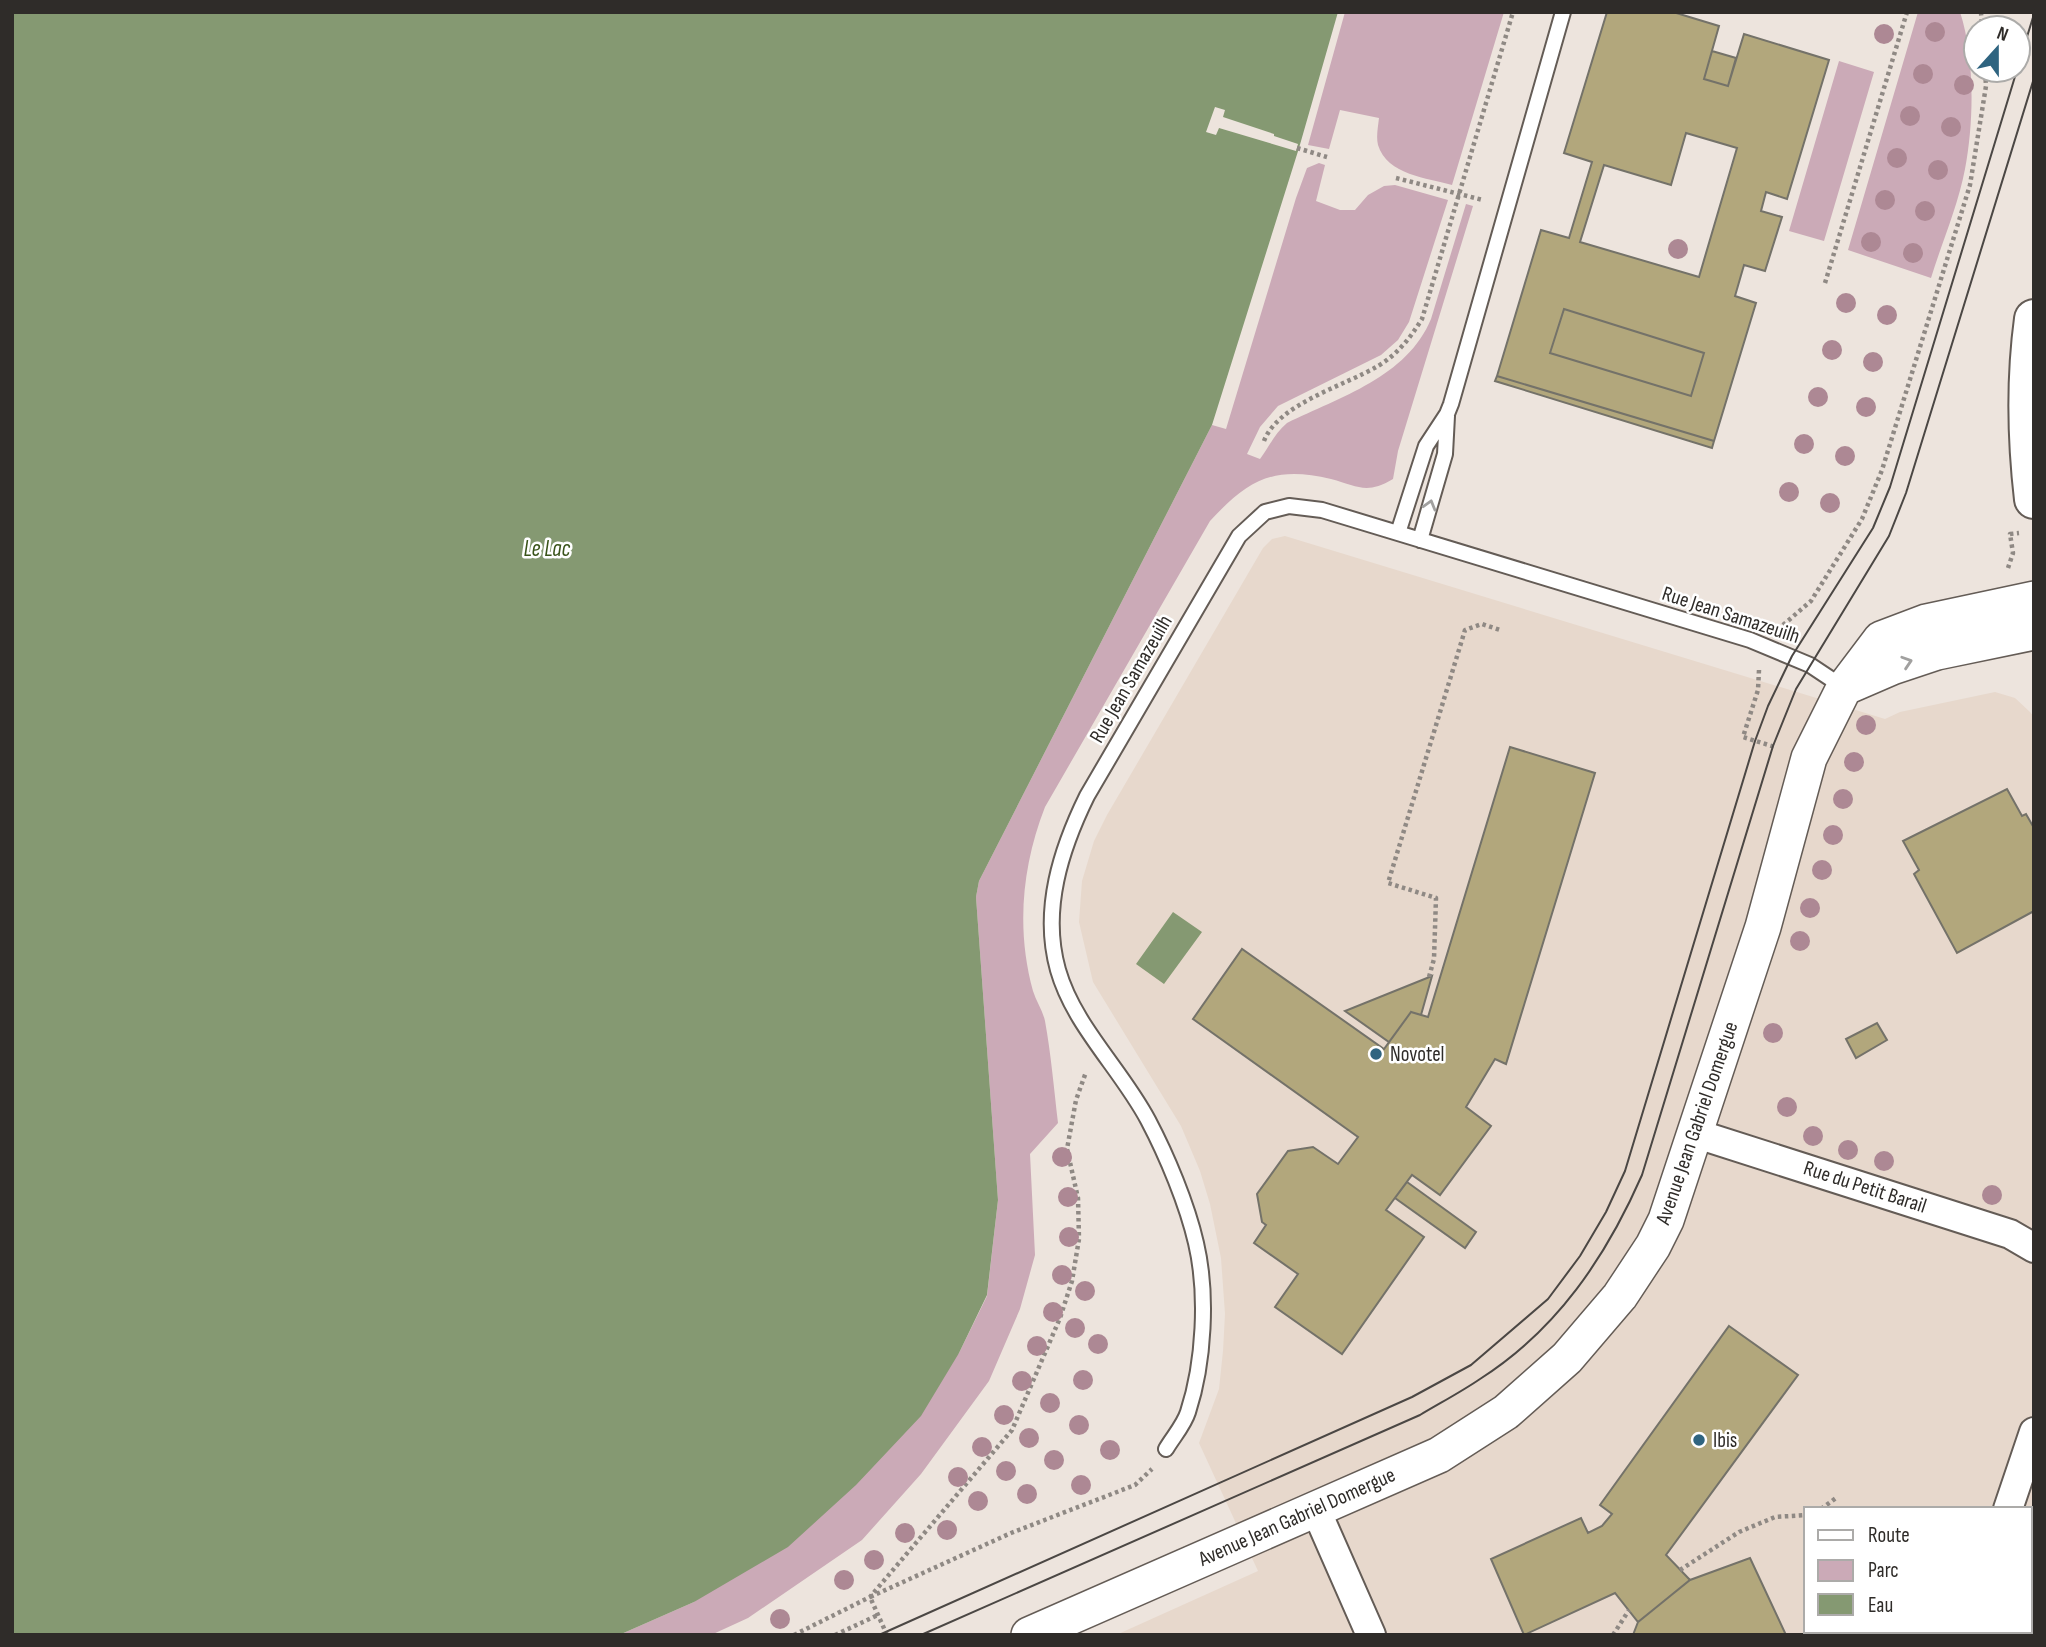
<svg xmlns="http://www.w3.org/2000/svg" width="2046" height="1647" font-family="'Sofia Sans Condensed',sans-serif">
  <rect width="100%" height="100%" fill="#ede4dd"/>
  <path fill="#e7d8cc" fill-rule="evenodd" d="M1285 536 1885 719 1900 712 1995 692 2015 698 2030 712 2034 717V1635H1116L1258 1571 1199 1443 1219 1389 1223 1351 1225 1314 1221 1258 1210 1204 1200 1171 1181 1126 1093 982 1079 922 1082 881 1094 841 1107 815 1263 548 1272 539ZM1806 1509H2030V1631H1806Z"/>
  <path fill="#cbaab7" d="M1345 12H1504L1452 185C1428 178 1387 175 1378 145 1376 137 1378 127 1379 118L1340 110 1329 149 1308 145Z
    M1918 12H1960C1975 58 1974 122 1965 169 1958 206 1942 242 1931 278L1848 250Z
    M1839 61 1874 72 1824 241 1789 231Z
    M1319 163 1325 165 1316 201 1340 210H1355L1368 195 1384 186 1395 185 1448 200 1409 322 1398 340 1381 355 1278 406 1260 427 1247 454 1260 459C1269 447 1275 433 1287 423 1340 397 1407 377 1431 319L1466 204 1473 206 1398 451 1393 479C1366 495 1358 486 1331 479 1274 465 1248 480 1210 521L1045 807C1022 866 1016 929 1033 991 1036 1001 1043 1011 1045 1021 1051 1054 1054 1089 1058 1123L1030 1154 1035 1255 1020 1309 989 1381 921 1474 862 1540 748 1618 711 1635H619L694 1602 959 1353 987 1296 998 1200 976 897 979 881 1212 425 1226 429 1296 198 1307 168Z"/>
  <path fill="#859972" d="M12 12H1338L1299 148 1212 425 979 881 976 897 998 1200 987 1295 959 1353 921 1416 856 1485 788 1547 694 1602 619 1635H12Z
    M1173 912 1202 932 1164 984 1136 964Z"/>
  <path fill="#ede4dd" d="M1215 107 1225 110 1223 117 1274 134V136L1298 144 1296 151 1219 128 1216 135 1206 132Z"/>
  <path fill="#b2a77c" stroke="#747269" stroke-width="2" fill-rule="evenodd" d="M1607 12H1673L1719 26 1704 79 1728 86 1744 34 1829 60 1787 199 1766 192 1761 211 1782 217 1765 271 1744 265 1735 296 1756 303 1714 441 1497 376 1541 230 1569 238 1592 162 1564 153ZM1686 133 1737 148 1699 277 1580 242 1604 165 1671 185ZM1564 309 1704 353 1691 396 1550 353Z
    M1712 51 1736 58 1728 86 1704 79Z
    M1564 309 1704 353 1691 396 1550 353Z
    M1497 376 1714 441 1712 448 1495 381Z
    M1510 747 1595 773 1506 1064 1495 1059 1466 1107 1491 1126 1440 1195 1412 1175 1386 1210 1424 1237 1342 1354 1275 1307 1298 1274 1254 1243 1266 1225 1262 1222 1257 1194 1288 1151 1313 1147 1338 1164 1358 1137 1193 1019 1242 949 1384 1049 1411 1012 1428 1017Z
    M2007 789 2022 816 2026 814 2034 828V911L1957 953 1914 874 1919 870 1903 841Z
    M1432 976 1421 1015 1411 1012 1389 1042 1345 1011Z
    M1877 1023 1887 1040 1856 1058 1846 1039Z
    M1407 1182 1476 1232 1465 1248 1395 1198Z
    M1729 1326 1798 1375 1666 1555 1690 1580 1638 1622 1615 1593 1524 1635 1491 1559 1581 1518 1588 1533 1602 1526 1612 1514 1600 1505Z
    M1750 1558 1786 1635H1633L1638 1622 1690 1580Z"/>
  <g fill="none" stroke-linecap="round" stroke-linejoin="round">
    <defs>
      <path id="service" d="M1398 533 1426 446 1447 414 1451 404 1563 12
        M1420 540 1445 454 1447 416
        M1166 1449C1173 1437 1184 1425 1188 1412 1204 1363 1208 1294 1196 1243 1187 1204 1167 1156 1148 1120 1121 1069 1074 1026 1058 970 1041 910 1061 849 1087 796L1239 536 1265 512 1289 506 1322 510 1750 640 1810 665 1843 687"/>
      <path id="minor" d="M1694 1133 2010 1234 2034 1248
        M2008 1509 2034 1432
        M1316 1510 1371 1635
        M1969 1635 1970 1631"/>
      <path id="tertiary" d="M1848 686 1892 667 1937 652 2034 632
        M1029 1635 1439 1455 1506 1412 1567 1358 1620 1296 1653 1246 1666 1220 1763 927 1809 758 1844 688 1881 639 1926 622 2034 599"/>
      <path id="secondary" d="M2034 319C2026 378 2027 439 2034 499"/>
    </defs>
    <use href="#service" stroke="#645c56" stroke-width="18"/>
    <use href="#minor" stroke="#645c56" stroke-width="32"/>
    <use href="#tertiary" stroke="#645c56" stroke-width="38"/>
    <use href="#secondary" stroke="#645c56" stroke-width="42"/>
    <path stroke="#8f8984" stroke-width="4.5" stroke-dasharray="3.5 3.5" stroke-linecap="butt" d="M1981 12 1982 28
      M1297 148 1327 157
      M1396 178 1483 200
      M1825 283 1907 12
      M1264 441C1278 404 1344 386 1378 366 1398 354 1410 338 1422 319L1513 12
      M2008 568 2013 553 2010 534 2019 533
      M1783 625 1811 601 1862 519 1882 470 1970 185 1986 86 1985 70
      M1759 670 1758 690 1743 737 1775 747
      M1429 977 1434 959 1436 898 1388 883 1465 630 1482 624 1500 630
      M1821 1509 1836 1498
      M1680 1570 1739 1532 1775 1517 1806 1515
      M794 1635 870 1597 1012 1430 1060 1318 1072 1281 1079 1239 1078 1198 1067 1149 1076 1100 1086 1072
      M835 1635 878 1615
      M887 1635 870 1597 1011 1533 1135 1485 1152 1469
      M1613 1635 1629 1610"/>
    <use href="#service" stroke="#fff" stroke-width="14"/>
    <use href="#minor" stroke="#fff" stroke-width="28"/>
    <use href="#tertiary" stroke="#fff" stroke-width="35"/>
    <use href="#secondary" stroke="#fff" stroke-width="38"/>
    <path stroke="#4b4744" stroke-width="2" d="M2018 66 2034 14
      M879 1635 1412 1397 1471 1365 1548 1299 1580 1256 1606 1212 1625 1171 1755 741 1768 706 1792 656 1873 528 1890 487 2017 70
      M921 1635 1420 1415C1440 1403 1461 1392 1480 1379 1557 1330 1606 1257 1642 1175L1773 746 1796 689 1889 536 1906 493 2034 78"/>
  </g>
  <g fill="#ad8894">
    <circle cx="1935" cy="32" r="10"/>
    <circle cx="1884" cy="34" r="10"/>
    <circle cx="1923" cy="74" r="10"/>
    <circle cx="1964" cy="85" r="10"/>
    <circle cx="1910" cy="116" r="10"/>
    <circle cx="1951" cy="127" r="10"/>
    <circle cx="1897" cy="158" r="10"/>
    <circle cx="1938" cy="170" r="10"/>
    <circle cx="1885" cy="200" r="10"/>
    <circle cx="1925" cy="211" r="10"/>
    <circle cx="1871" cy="242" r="10"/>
    <circle cx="1678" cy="249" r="10"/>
    <circle cx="1913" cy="253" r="10"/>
    <circle cx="1846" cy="303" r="10"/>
    <circle cx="1887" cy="315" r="10"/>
    <circle cx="1832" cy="350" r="10"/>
    <circle cx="1873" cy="362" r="10"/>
    <circle cx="1818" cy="397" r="10"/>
    <circle cx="1866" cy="407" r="10"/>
    <circle cx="1804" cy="444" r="10"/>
    <circle cx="1845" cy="456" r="10"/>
    <circle cx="1789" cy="492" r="10"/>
    <circle cx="1830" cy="503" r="10"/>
    <circle cx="1866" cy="725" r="10"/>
    <circle cx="1854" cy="762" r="10"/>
    <circle cx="1843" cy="799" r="10"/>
    <circle cx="1833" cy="835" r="10"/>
    <circle cx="1822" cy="870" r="10"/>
    <circle cx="1810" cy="908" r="10"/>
    <circle cx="1800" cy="941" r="10"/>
    <circle cx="1773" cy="1033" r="10"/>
    <circle cx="1787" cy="1107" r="10"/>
    <circle cx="1813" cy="1136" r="10"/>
    <circle cx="1848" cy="1150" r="10"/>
    <circle cx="1062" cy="1157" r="10"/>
    <circle cx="1884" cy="1161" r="10"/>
    <circle cx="1992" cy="1195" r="10"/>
    <circle cx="1068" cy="1197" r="10"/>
    <circle cx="1069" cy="1237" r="10"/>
    <circle cx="1062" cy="1275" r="10"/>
    <circle cx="1085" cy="1291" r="10"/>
    <circle cx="1053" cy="1312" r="10"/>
    <circle cx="1075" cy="1328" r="10"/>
    <circle cx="1098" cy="1344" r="10"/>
    <circle cx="1037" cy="1346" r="10"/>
    <circle cx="1083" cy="1380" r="10"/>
    <circle cx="1022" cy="1381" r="10"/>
    <circle cx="1050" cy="1403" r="10"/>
    <circle cx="1004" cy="1415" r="10"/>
    <circle cx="1079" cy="1425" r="10"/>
    <circle cx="1029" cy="1438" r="10"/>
    <circle cx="982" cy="1447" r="10"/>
    <circle cx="1110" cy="1450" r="10"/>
    <circle cx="1054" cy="1460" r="10"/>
    <circle cx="1006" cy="1471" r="10"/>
    <circle cx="958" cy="1477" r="10"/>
    <circle cx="1081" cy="1485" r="10"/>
    <circle cx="1027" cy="1494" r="10"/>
    <circle cx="978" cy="1501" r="10"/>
    <circle cx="947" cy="1530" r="10"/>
    <circle cx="905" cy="1533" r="10"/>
    <circle cx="874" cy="1560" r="10"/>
    <circle cx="844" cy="1580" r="10"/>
    <circle cx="780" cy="1619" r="10"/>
  </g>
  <defs><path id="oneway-chevron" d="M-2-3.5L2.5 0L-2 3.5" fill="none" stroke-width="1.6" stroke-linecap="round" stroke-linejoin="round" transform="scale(1.75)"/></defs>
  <g stroke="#a1a09f">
    <use href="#oneway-chevron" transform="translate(1430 505) rotate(-74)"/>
    <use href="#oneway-chevron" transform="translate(1907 662) rotate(-18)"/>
  </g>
  <g fill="#2f6480" stroke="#fff" stroke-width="2.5">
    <circle cx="1376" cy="1054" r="7"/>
    <circle cx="1699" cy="1440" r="7"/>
  </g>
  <g text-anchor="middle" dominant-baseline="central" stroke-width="5" stroke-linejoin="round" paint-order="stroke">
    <g font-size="21" fill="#2f2c29" stroke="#fff">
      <text transform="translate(1731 615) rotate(18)">Rue Jean Samazeuilh</text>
      <text transform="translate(1131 679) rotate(-60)">Rue Jean Samazeuilh</text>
      <text transform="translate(1697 1123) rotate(-71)">Avenue Jean Gabriel Domergue</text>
      <text transform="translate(1865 1187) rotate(18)">Rue du Petit Barail</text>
      <text transform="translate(1297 1517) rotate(-24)">Avenue Jean Gabriel Domergue</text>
    </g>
    <g font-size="21" fill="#2f2c29" stroke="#fff" text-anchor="start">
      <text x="1390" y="1054">Novotel</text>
      <text x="1713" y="1440">Ibis</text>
    </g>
    <g font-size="23" font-style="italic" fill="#3a541a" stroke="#fff">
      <text x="547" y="549">Le Lac</text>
    </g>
  </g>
  <rect width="2046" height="1647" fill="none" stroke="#2f2c29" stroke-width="28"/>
  <rect x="1804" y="1507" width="228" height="126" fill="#ffffff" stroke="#acaba9" stroke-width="2"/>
  <rect x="1818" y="1530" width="35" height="10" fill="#ffffff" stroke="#acaba9" stroke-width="2"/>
  <text x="1868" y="1542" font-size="21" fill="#2f2c29">Route</text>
  <rect x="1818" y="1560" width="35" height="21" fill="#cbaab7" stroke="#acaba9" stroke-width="2"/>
  <text x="1868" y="1577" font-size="21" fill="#2f2c29">Parc</text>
  <rect x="1818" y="1594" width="35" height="21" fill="#859972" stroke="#acaba9" stroke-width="2"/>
  <text x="1868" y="1612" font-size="21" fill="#2f2c29">Eau</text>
  <g transform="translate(1997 49) rotate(21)"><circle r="33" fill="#ffffff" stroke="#acaba9" stroke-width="2"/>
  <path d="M0-5L12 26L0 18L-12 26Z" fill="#2f6480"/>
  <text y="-10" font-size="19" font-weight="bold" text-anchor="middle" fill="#2f2c29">N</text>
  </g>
</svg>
